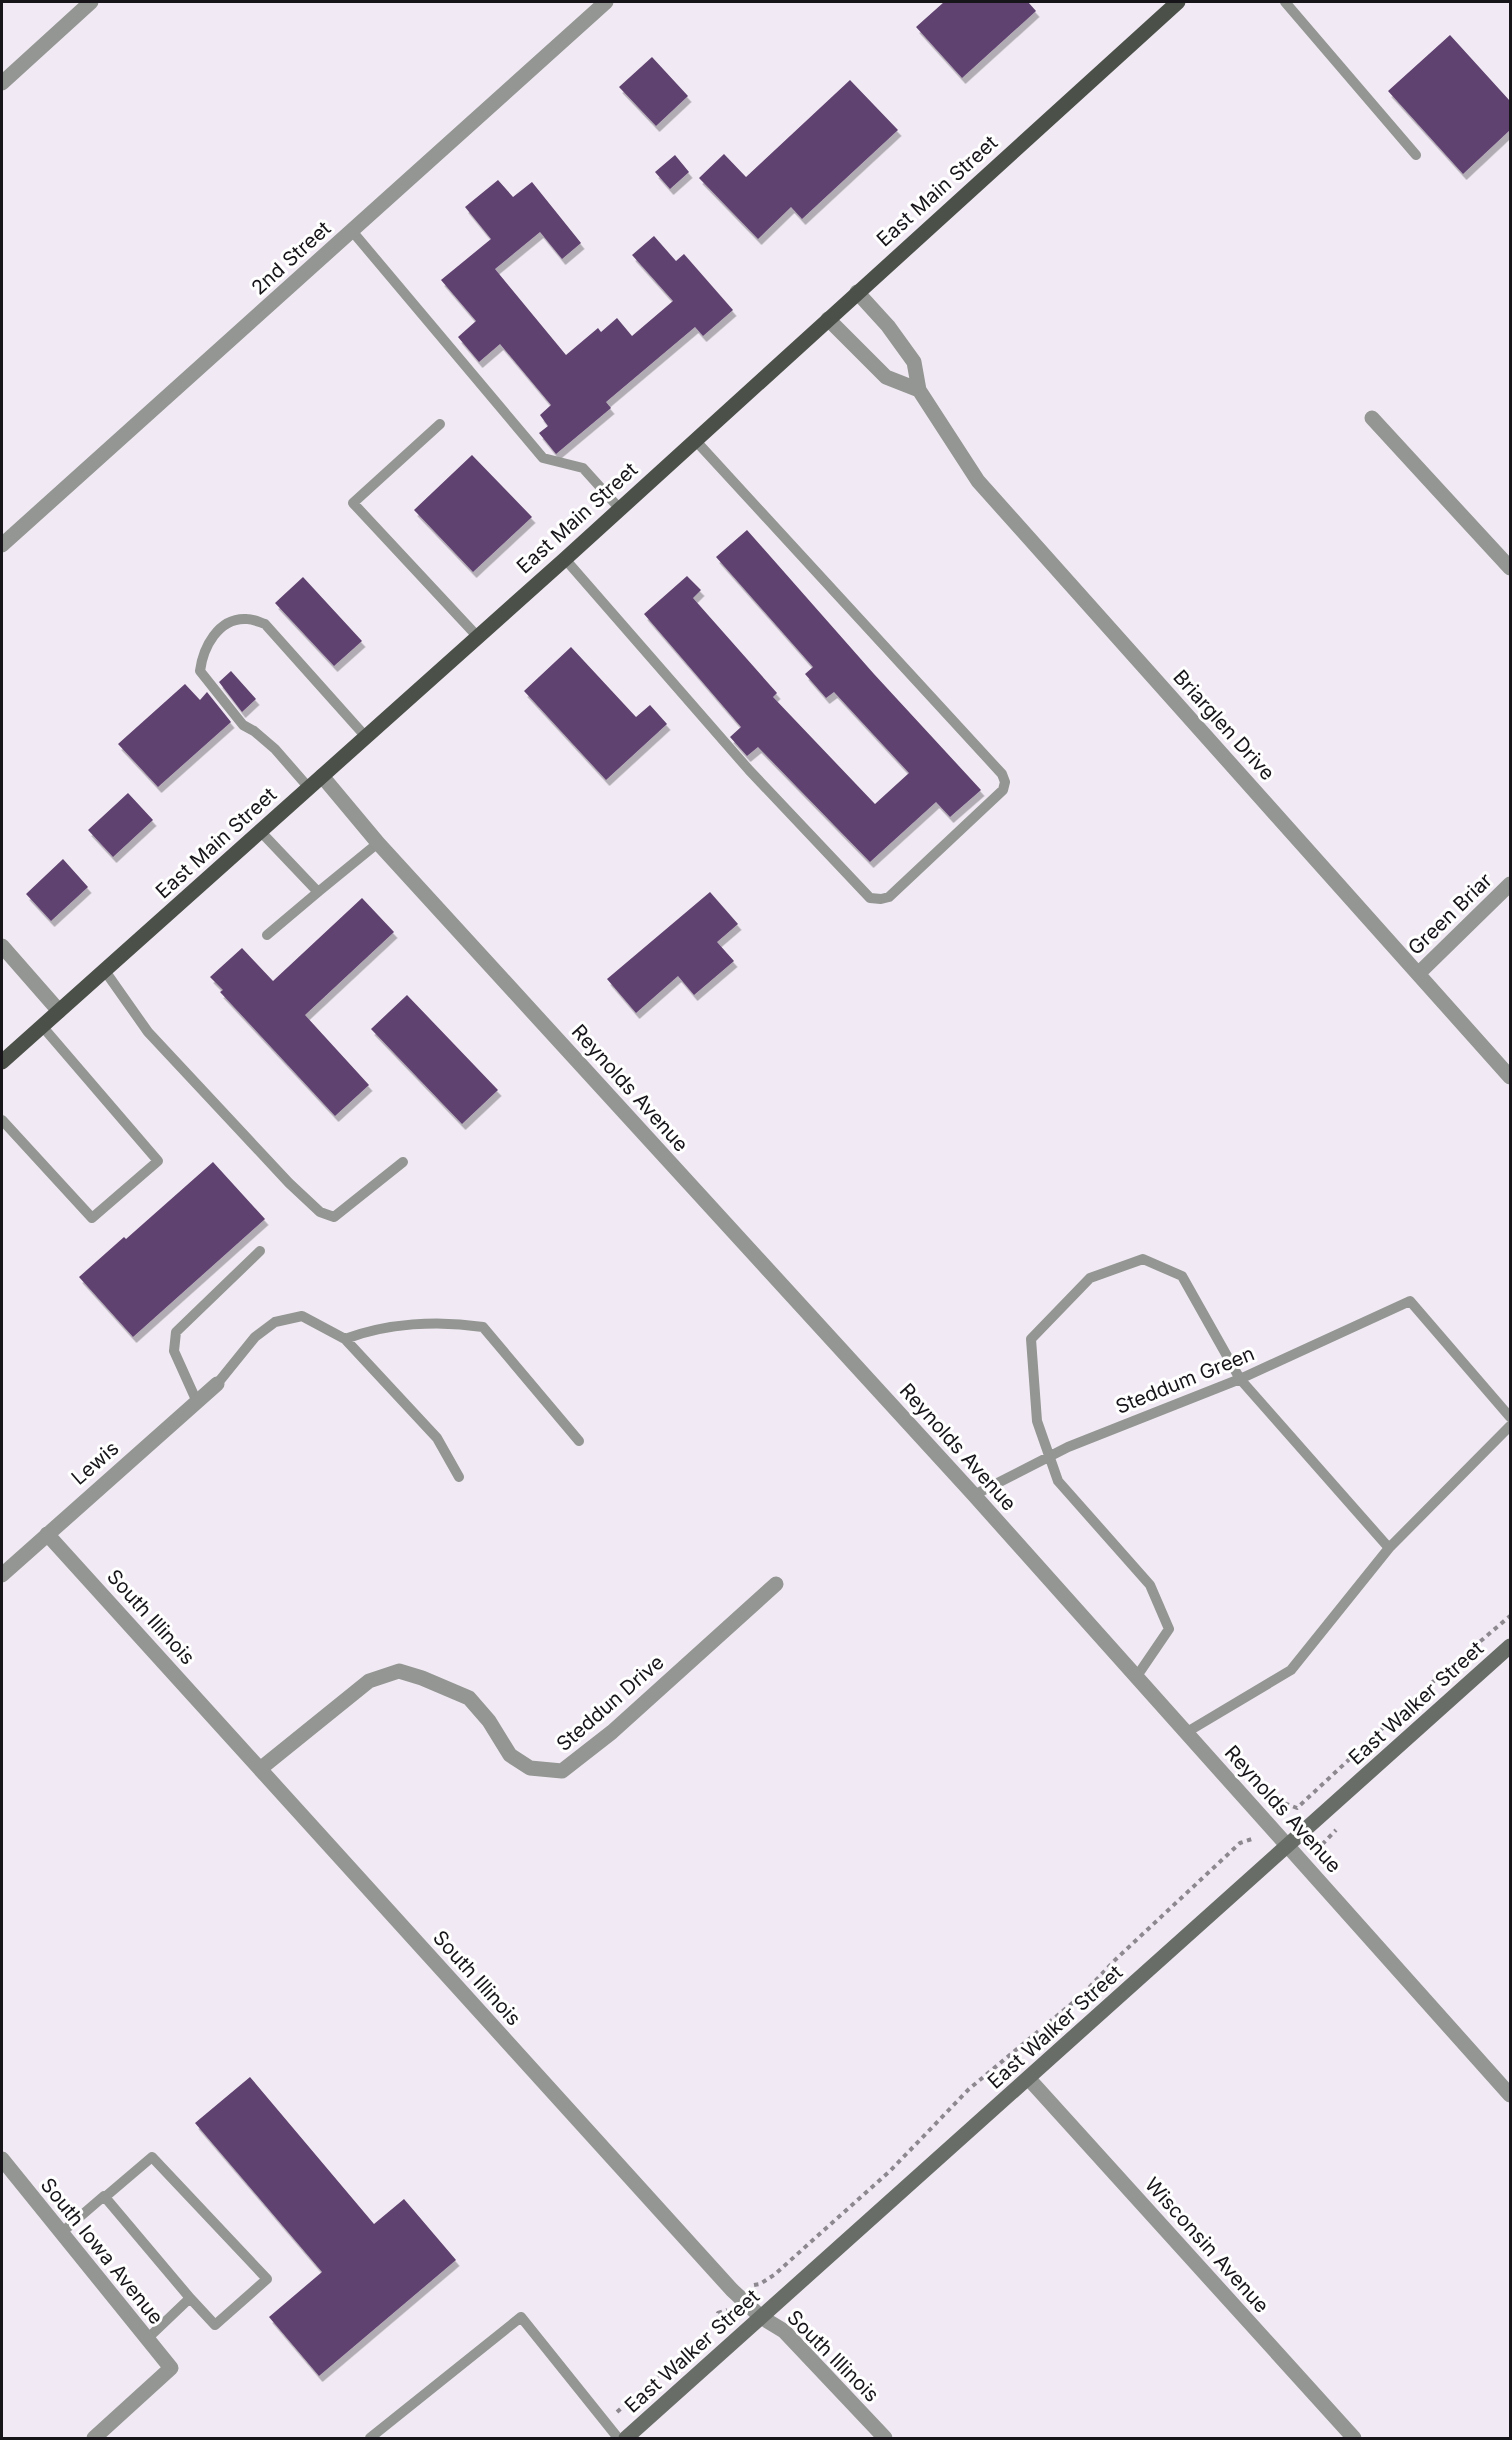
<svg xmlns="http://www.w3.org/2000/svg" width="1512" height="2440" font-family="Inter,sans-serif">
  <defs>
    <filter id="shadow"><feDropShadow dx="3.5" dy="6" stdDeviation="0" flood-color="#0004"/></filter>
  </defs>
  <rect width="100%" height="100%" fill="#f1eaf4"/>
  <path fill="#614370" filter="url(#shadow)" d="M944 2H1028L1036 11 962 78 916 27Z
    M1450 35 1510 101V130L1463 174 1388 91Z
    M652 57 688 96 656 126 619 87Z
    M850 80 898 130 802 219 791 207 758 239 699 178 724 154 746 177Z
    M675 155 689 172 670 189 655 172Z
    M498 180 513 197 532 182 581 243 562 259 540 232 495 269 566 355 598 328 601 332 617 318 632 336 673 301 632 255 654 236 676 261 684 254 733 310 703 336 695 327 606 402 611 408 556 454 539 433 548 426 540 415 551 405 500 344 479 362 458 337 476 321 441 280 491 239 465 207Z
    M472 455 532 517 473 572 414 510Z
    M747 530 874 674 981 790 950 817 936 802 870 862 758 747 747 756 730 737 741 727 644 614 687 576 701 590 693 598 777 693 773 697 875 804 909 773 834 692 826 698 805 674 813 667 716 557Z
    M303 577 362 641 334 666 275 603Z
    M571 647 636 717 650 705 667 724 606 780 524 691Z
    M231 671 256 699 242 712 219 682Z
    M185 684 200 700 207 692 231 722 158 787 118 744Z
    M128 793 153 820 113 857 88 830Z
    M63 859 88 887 51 921 26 894Z
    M710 892 738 924 717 942 734 961 694 995 678 976 636 1013 607 979Z
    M362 898 394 932 305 1015 369 1085 335 1116 220 992 223 990 210 977 242 948 273 981Z
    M407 995 498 1090 462 1124 371 1029Z
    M213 1162 265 1219 133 1337 79 1277 124 1237 126 1239Z
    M250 2077 374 2224 404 2199 456 2260 319 2376 269 2317 322 2272 195 2123Z"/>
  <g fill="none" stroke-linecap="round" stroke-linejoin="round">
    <path stroke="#8d8890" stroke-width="4" stroke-dasharray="4.5 4.5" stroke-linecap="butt" d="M1282 1811 1284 1803 1297 1808 1428 1686 1510 1616
      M1316 1851 1336 1830
      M754 2285 760 2284 774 2275 890 2171 969 2089 1082 1995 1115 1960 1240 1843 1255 1838
      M617 2412 717 2324 718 2313 727 2310"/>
    <path stroke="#939692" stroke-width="10" d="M1285 2 1416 155
      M352 231 543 458 583 468 620 509
      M440 424 353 503 477 636
      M565 559 749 770 870 898 881 899 889 897 1003 790 1005 782 1002 774 695 440
      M309 788 275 749 254 731 243 725 200 671C203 648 218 617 247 619 253 619 259 622 265 624L366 737
      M261 832 318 892 267 935
      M318 892 378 843
      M105 971 148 1032 289 1183 320 1212 334 1217 403 1162
      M2 1120 92 1218 158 1161 42 1026
      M345 1339C387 1323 438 1320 483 1327L579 1441
      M217 1384 255 1337 275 1322 302 1316 345 1339 437 1438 459 1477
      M197 1402 174 1351 176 1332 260 1251
      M974 1495 1068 1447 1240 1379 1410 1301 1510 1417
      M1137 1676 1169 1629 1150 1585 1058 1481 1037 1421 1031 1339 1090 1278 1143 1259 1182 1276 1240 1379 1389 1548
      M1187 1732 1291 1670 1389 1548 1510 1426
      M105 2197 152 2157 267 2279 215 2325 190 2298
      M61 2233 104 2196 190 2298 147 2339
      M370 2438 521 2317 618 2438"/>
    <path stroke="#939692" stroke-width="15" d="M2 83 91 2
      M857 292 888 326 914 362 919 390 978 481 1510 1077
      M828 319 886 377 919 390
      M1372 418 1510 568
      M2 545 606 2
      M322 776 378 843 974 1495 1510 2095
      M2 946 59 1011
      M1418 974 1510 884
      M47 1534 732 2290 761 2317 784 2331 885 2438
      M2 1575 217 1384
      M260 1769 369 1681 399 1671 422 1678 469 1698 489 1721 510 1755 530 1768 562 1771 612 1732 776 1584
      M1029 2079 1354 2438
      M2 2159 171 2368 94 2438"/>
    <path stroke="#686d67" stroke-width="15" d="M626 2438 1510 1646"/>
    <path stroke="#4b5049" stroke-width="15" d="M2 1062 565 559 1178 2"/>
  </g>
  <g text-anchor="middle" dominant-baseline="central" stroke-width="6" stroke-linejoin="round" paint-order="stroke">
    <g font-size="20" fill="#171519" stroke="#fff">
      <text transform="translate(937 191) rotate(-42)">East Main Street</text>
      <text transform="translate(291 258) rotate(-42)">2nd Street</text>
      <text transform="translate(577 518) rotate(-42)">East Main Street</text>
      <text transform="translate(1224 725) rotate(48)">Briarglen Drive</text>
      <text transform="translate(216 843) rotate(-42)">East Main Street</text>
      <text transform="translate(1450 914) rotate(-44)">Green Briar</text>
      <text transform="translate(630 1088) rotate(48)">Reynolds Avenue</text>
      <text transform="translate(1185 1380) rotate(-22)">Steddum Green</text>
      <text transform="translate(958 1447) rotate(48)">Reynolds Avenue</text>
      <text transform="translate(95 1463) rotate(-41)">Lewis</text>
      <text transform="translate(151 1617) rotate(48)">South Illinois</text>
      <text transform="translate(610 1703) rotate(-41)">Steddun Drive</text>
      <text transform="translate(1416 1703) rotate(-42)">East Walker Street</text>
      <text transform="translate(1283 1809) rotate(48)">Reynolds Avenue</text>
      <text transform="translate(477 1978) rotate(48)">South Illinois</text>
      <text transform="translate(1055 2027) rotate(-42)">East Walker Street</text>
      <text transform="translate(1207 2245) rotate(48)">Wisconsin Avenue</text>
      <text transform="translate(102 2251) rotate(51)">South Iowa Avenue</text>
      <text transform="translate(692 2351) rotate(-42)">East Walker Street</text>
      <text transform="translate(833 2356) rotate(45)">South Illinois</text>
    </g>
  </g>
  <rect width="1512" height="2440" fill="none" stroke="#171519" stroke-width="6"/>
</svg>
